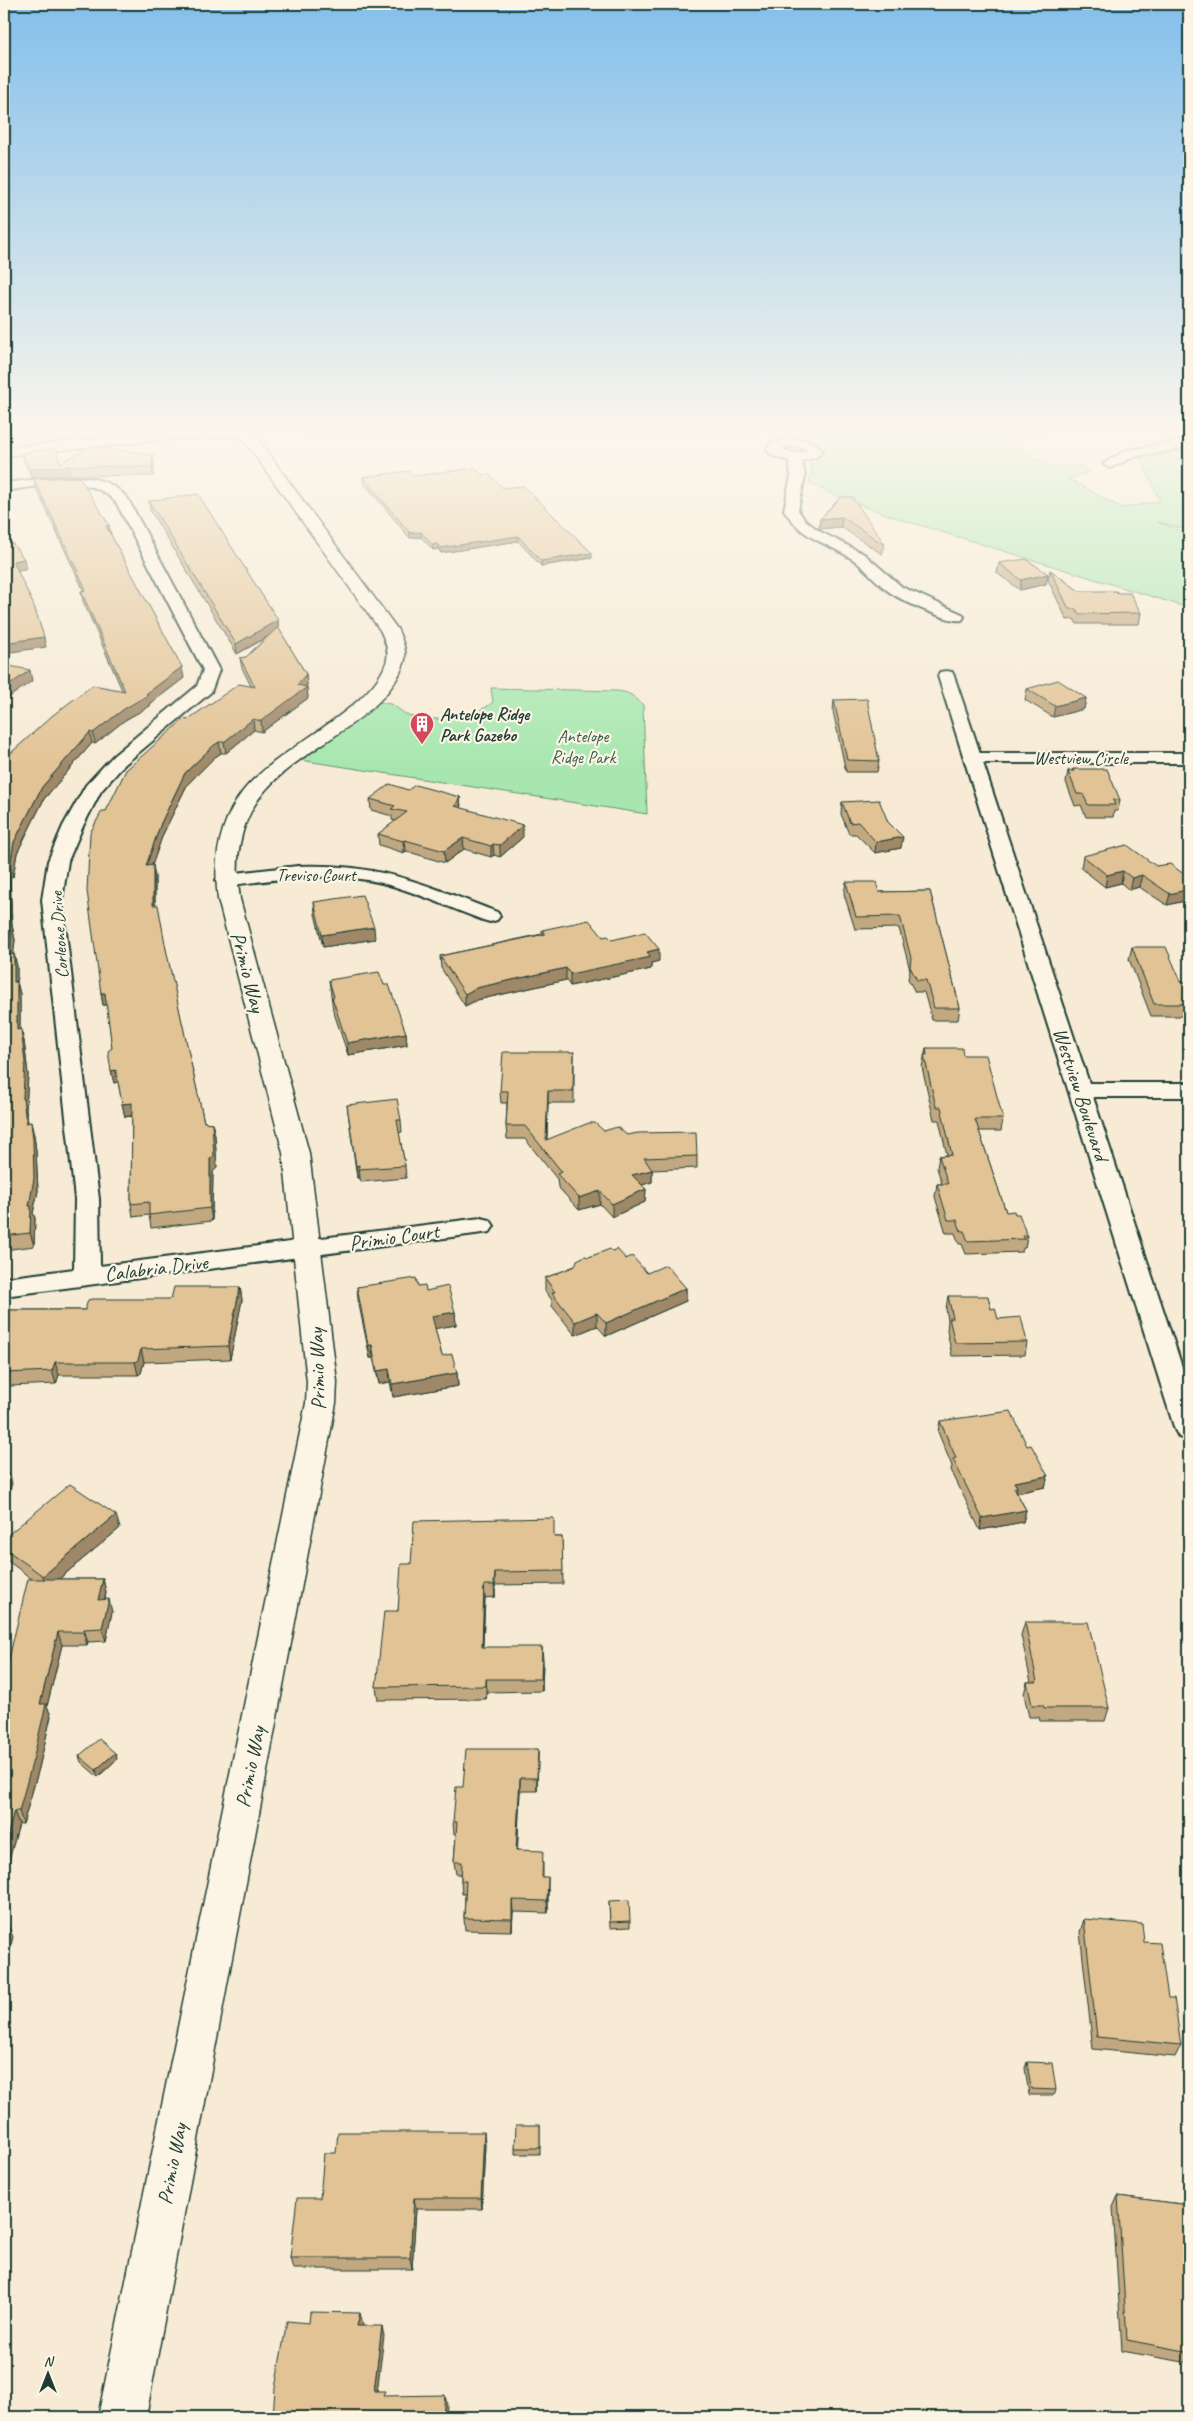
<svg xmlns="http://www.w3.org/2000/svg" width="1193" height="2421" font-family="Caveat,sans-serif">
  <rect width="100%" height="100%" fill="#f7ebd5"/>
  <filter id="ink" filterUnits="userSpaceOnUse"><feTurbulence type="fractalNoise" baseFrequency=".02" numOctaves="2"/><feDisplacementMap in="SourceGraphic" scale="10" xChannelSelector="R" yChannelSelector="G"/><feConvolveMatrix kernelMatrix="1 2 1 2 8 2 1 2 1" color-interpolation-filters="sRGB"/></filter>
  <g filter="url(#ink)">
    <path fill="#a7e7af" stroke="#639272" d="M4 431H113L4 442Z
      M794 431H929L944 434 976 431H1050L1002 440 1052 467 1080 465 1090 472 1069 479 1122 508 1160 501 1141 459 1189 450V530L1158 522 1189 534V608L903 520 840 498 809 483 812 469 808 462 809 458 816 454 796 442Z
      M491 688 617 691C629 692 634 696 643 705L647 814 300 760 379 702C382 703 388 703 390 704 399 708 403 715 414 717 437 722 475 718 493 702Z"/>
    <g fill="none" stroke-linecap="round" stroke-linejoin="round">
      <defs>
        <path id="street" d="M788 438 813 441 823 451 816 457 802 461 805 476 798 510 804 519 819 531 864 554 902 587 962 614 964 617 962 620C949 623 903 601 891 593 878 584 867 570 854 560 826 541 805 542 784 510L791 476 789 461 773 456 767 450 770 443ZM789 446 804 448 808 451 794 453 781 449Z
          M1189 439V447L1134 457 1110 468 1103 464 1125 451Z
          M60 477C87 476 110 478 128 499L219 670 211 692 125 764 101 791 83 826 68 861 62 900 99 1199 100 1266 481 1218 490 1220 494 1226 490 1232 4 1296V1278L74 1269 75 1199 42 900 48 861 63 826 86 785 113 756 197 686 203 670 117 504C91 471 39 487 4 491V483Z
          M946 671 952 672 954 676 980 753H1189V763H983L1089 1083H1189V1097H1093L1189 1388V1441L1179 1437 1175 1430 938 676 940 672Z
          M298 866C379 863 424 884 497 912L500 916 497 920 490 922 483 920C450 908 417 892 382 883 331 871 277 879 226 886L219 884 216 880 219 876 226 874Z"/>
        <path id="secondary" d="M171 431H256L254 434 398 630C402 640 408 652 404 663 383 726 287 749 254 806 237 835 235 867 240 899L309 1153 337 1382 336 1403 146 2417H98L306 1403 307 1382 283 1153 218 899C213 860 219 823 243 791 278 747 369 712 386 663 390 652 385 640 380 630L241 436 173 439 4 456V448Z
          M299 431H755L748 435H306Z"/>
      </defs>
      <use href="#street" stroke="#1f3d34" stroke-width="4"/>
      <use href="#secondary" stroke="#1f3d34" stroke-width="3"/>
      <use href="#street" fill="#fcf5e5" fill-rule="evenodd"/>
      <use href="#secondary" fill="#fcf5e5" fill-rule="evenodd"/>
    </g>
    <path fill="#c2a880" stroke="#1f3d34" d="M22 453 60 463 153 455 154 465 153 476 70 475 32 478 24 462Z
      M482 475 503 488 592 558 541 566 518 541 441 553 438 549 433 550 421 537 410 538 363 482V477Z
      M34 479 109 525 111 535 184 678 150 704V706L125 720 95 744 92 743 44 799 17 853 13 877H10L12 925 15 940 13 955 14 954 17 966V982L20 994V1029L24 1041 28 1074 26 1109 28 1123 34 1135 36 1151 38 1191 33 1213 35 1218 34 1246 4 1250V757L122 690 83 601 81 591H84L36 488Z
      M841 497 884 543 882 554 841 527 819 529 820 519Z
      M149 501 278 628 306 674 307 685 306 687H307L308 698 262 732 254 730 226 753H221L215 757 187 785 163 834 152 865 155 877V905L166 951 204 1122 212 1123 215 1136 217 1168 213 1172 212 1221 151 1228 149 1215 133 1217 131 1204 132 1116 125 1117 118 1082 114 1083 111 1071 112 1048 107 1005H103L101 993 106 811 187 720 251 686 242 668 240 658 246 657 266 638 237 654 150 510Z
      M999 563 1048 574 1046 584 1020 590 997 573Z
      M1050 570 1079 591 1118 593 1141 613 1139 624H1077L1074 619 1067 620 1048 580Z
      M1027 689 1086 698 1084 709 1053 717 1025 700Z
      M834 700 879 761 877 772H846L833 711Z
      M1073 769 1120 800 1118 811H1114L1113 817H1086L1081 805 1075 806 1066 782 1068 771H1072Z
      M408 790 460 797 461 808 523 837 500 857 494 855 491 857 464 849 445 863 406 851 404 853 379 845 378 834 396 821 392 820V816L371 810 370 799Z
      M842 802 901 848 875 853 856 834H849L841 814Z
      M1083 856 1156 866 1189 878V900L1167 905 1139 887 1129 890 1121 883 1105 887 1081 868Z
      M846 882 879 892 930 891 960 1008 958 1020H932L924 992H915L908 979 910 970 899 928 855 929 844 894Z
      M314 902 375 939 323 947 315 914Z
      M542 930 603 937 659 961 651 963V969L570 986 566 980 477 1000 465 1006 441 968 440 956 542 934Z
      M1132 947 1181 982H1189V1016H1151L1129 959Z
      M329 980 384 985 406 1033 407 1045 348 1055 333 1010Z
      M926 1048 963 1055 1003 1119 1001 1131H979L1006 1212 1027 1236 1025 1248H1023L1022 1252 966 1254 962 1244H959L955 1233H946L935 1197 937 1184H942L937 1168 939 1156 947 1155 939 1120H934L922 1067Z
      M574 1052V1103H548L547 1140 604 1131 627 1135 697 1156V1168L652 1170V1182L642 1185 646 1189 645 1202 612 1217 600 1204 579 1210 558 1187 557 1179 525 1139H507L506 1126 507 1103H501L500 1091Z
      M347 1105 401 1120 402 1132 399 1133 405 1166 406 1178 361 1182 360 1178H357Z
      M612 1251 626 1259 647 1273 686 1288V1301L606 1336 597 1326 575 1335 552 1306V1300L545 1291V1278L575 1266 589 1257Z
      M418 1286 426 1291 455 1312 456 1325 435 1328 442 1356 457 1373 458 1386 393 1397 390 1382 379 1384 373 1358H370L358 1300 357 1287Z
      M240 1287 242 1300 230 1359 144 1362 141 1373 138 1375H59L56 1384 9 1386 7 1381H4V1310H85L171 1299Z
      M948 1296 991 1309 998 1319 1027 1342 1025 1355 952 1356 947 1331 948 1320 946 1309Z
      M940 1421 1027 1446 1048 1476 1045 1487 1017 1493 1026 1510 1023 1522 980 1530 951 1470 952 1466 938 1432Z
      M120 1528 59 1579H103L106 1592 105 1600 112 1612 106 1641 88 1642 87 1645H62L47 1706 51 1716 39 1768 23 1824H19L5 1873 11 1885 4 1913 9 1658 32 1579 4 1558V1538Z
      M554 1537H562L563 1584 495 1585V1597L485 1598 483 1647 543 1660 542 1691 487 1692 486 1699 378 1700 376 1687 411 1564Z
      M1025 1622 1109 1708 1105 1721H1040L1039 1717H1029L1024 1694 1027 1682H1031L1021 1635Z
      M538 1749 537 1791H520L517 1850 543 1863V1877L548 1889V1913L513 1912 512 1931 465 1930 464 1918 465 1894H462L461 1881V1874H456L454 1862 456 1834H454L453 1822 463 1787Z
      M115 1753 117 1759 98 1777 81 1762 79 1756Z
      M609 1901 630 1921V1927L610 1928Z
      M1084 1919 1144 1942 1181 2045 1175 2057 1093 2049 1080 1932Z
      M1027 2062 1056 2090 1053 2095H1029L1025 2068Z
      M540 2125V2154H515V2148Z
      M485 2144 482 2209H416L412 2269H293L290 2258 320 2198 336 2153Z
      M1118 2196 1189 2205V2363L1122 2351 1113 2207Z"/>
    <path fill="#9e8868" stroke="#1f3d34" d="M153 455 154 465 153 476 152 467Z
      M68 466 70 475 32 478 30 469Z
      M842 517 841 527 819 529 820 519Z
      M109 525 111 535 106 526Z
      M421 532V537L410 538V533Z
      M518 536V541L441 553 440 548Z
      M438 544V549L433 550 432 545Z
      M592 553V558L541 566V561Z
      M24 559 26 569 15 571 13 561Z
      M1048 574 1046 584 1020 590 1021 580Z
      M278 620 279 630 237 654 236 644Z
      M44 637 46 647 4 653V643Z
      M182 667 184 678 150 704V706L125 720 95 744 93 733 124 709 146 694Z
      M30 670 32 681 4 701V689Z
      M306 674 307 685 304 690 307 687 308 698 262 732 261 721 297 685Z
      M1086 698 1084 709 1053 717 1055 706Z
      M253 719 254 730 226 753 224 742Z
      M90 732 92 743 44 799 17 853 13 877 10 865 14 842 42 787Z
      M219 742 221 753 215 757 187 785 163 834 148 877 146 866 161 823 185 773 213 746Z
      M460 797 461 809 455 806Z
      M523 825V837L500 857V845Z
      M903 837 901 848 875 853 876 842Z
      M463 838 464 849 445 863 444 851Z
      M405 840 406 851 404 853 403 841Z
      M493 844 494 855 491 857V846Z
      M7 865 10 877 12 925 15 940 12 967 10 955Z
      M153 865 155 877V917L153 905Z
      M1123 871 1121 883 1105 887 1107 875Z
      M1142 875 1139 887 1129 890 1132 878Z
      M1189 889V900L1167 905 1170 894Z
      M374 927 375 939 323 947 322 935Z
      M659 949V961L651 963V969L570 986V974Z
      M14 954 17 966V994L14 982Z
      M566 968V980L477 1000 465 1006V994L476 988Z
      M17 982 20 994V1042L17 1030Z
      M101 993H105L108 1005H103Z
      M21 1029 24 1041 28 1074 26 1109 30 1135 26 1123 23 1097Z
      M406 1033 407 1045 348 1055 347 1043Z
      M116 1070 118 1082 114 1083 111 1071Z
      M548 1091V1103L546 1153V1140Z
      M132 1103 135 1115 125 1117 122 1104Z
      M31 1122 34 1135 36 1151 38 1191 33 1213 35 1218 34 1246 30 1233 29 1206Z
      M212 1123 215 1136 217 1168 213 1172 212 1221 210 1208V1159Z
      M359 1165 360 1178H357L356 1166Z
      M652 1170V1182L632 1188V1175Z
      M646 1189 645 1202 612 1217V1204Z
      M600 1191V1204L579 1210V1198Z
      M240 1287 242 1300 230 1359 228 1346Z
      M686 1288V1301L606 1336V1323Z
      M455 1312 456 1325 433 1329 432 1316Z
      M597 1313V1326L575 1335V1322Z
      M368 1345H372L373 1358H370Z
      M141 1349 144 1362 141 1373 138 1375 135 1362Z
      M55 1362 59 1375 56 1384 52 1371Z
      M7 1367 5 1373 7 1381H4V1368Z
      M389 1369 390 1382 379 1384 377 1371Z
      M457 1373 458 1386 393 1397 392 1384Z
      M8 1470 12 1483 4 1511V1484Z
      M1048 1476 1045 1487 1016 1493 1017 1487 1014 1482Z
      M1026 1510 1023 1522 980 1530 982 1518Z
      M116 1515 120 1528 47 1589 43 1576Z
      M495 1572V1597L494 1585Z
      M103 1579 106 1592 102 1613 98 1600Z
      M484 1585 485 1598 482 1660V1647Z
      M109 1599 112 1612 106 1641 102 1628Z
      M84 1629 88 1642 87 1645 83 1632Z
      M58 1632 62 1645 47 1706 51 1716 39 1768 23 1824 19 1811 40 1704Z
      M542 1647 543 1660 542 1691 541 1679Z
      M486 1679 487 1692 486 1699Z
      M538 1749V1762L537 1791V1778Z
      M115 1753 117 1759 98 1777 96 1770Z
      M520 1778V1791L517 1863 516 1850Z
      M14 1811 19 1824 4 1879V1848Z
      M6 1873 11 1885 4 1913V1881Z
      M548 1877V1913L547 1901Z
      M512 1900 513 1912 512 1931Z
      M8 1925 13 1937 4 1976V1943Z
      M484 2132 485 2144 482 2209 481 2198Z
      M414 2198 416 2209 412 2269 410 2258Z
      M360 2313 363 2324 360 2336 357 2326Z
      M382 2326 384 2336 376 2401 374 2391Z
      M445 2395 447 2405 446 2417H443Z"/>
    <path fill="#e2c395" stroke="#1f3d34" d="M92 446 153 455 152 467 68 466 30 469 22 453 56 448 60 463Z
      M475 468 482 475 489 474 503 488 523 486 592 553 541 561 518 536 440 548 438 544 432 545 421 532 410 533 363 477 409 471 414 476Z
      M77 477 80 478 109 525 106 526 182 667 146 694 148 695 124 709 93 733 90 732 42 787 14 842 10 865H7L9 913 12 928 10 955 14 954V982H17V1030L21 1029 25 1062 23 1097 26 1123 31 1122 33 1139 34 1178 29 1206H31L30 1233 4 1236V757L12 752 53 715 93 685 125 691 81 591 86 590 78 572 34 479Z
      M198 494 278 620 236 644 149 501Z
      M841 497H852L884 543 883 544 842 517 820 519Z
      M4 532 24 559 13 561 34 606 44 637 4 643Z
      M1026 559 1048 574 1021 580 999 563Z
      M1050 570 1079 591H1116L1118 593H1130L1141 613 1079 614 1076 609H1069Z
      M278 627 306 674 297 685 307 687 261 721 253 719 224 742H219L213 746 185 773 161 823 146 866 153 865V905H158L166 949 204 1122 212 1123 214 1156 210 1159V1208L149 1215V1202L131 1204 132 1103 122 1104 116 1070 111 1071 108 1051 112 1048 105 993H101L87 891 90 833 102 811H106L126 770 184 719 187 720 239 684 255 687 240 658 246 657Z
      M4 665 30 670 4 689Z
      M1058 680 1086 698 1055 706 1027 689Z
      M867 699 879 761 847 760 834 700Z
      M1073 769H1107L1120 800H1113L1115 805H1088L1083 794H1077L1068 771H1074Z
      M390 784 408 790 415 785 460 797 455 806 523 825 500 845 493 844 491 846 463 838 444 851 405 840 403 841 378 834 407 812 391 809 395 806 370 799Z
      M879 800 888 822 903 837 876 842 858 822 850 823 842 802Z
      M1127 845 1156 866 1170 864 1189 878V889L1170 894 1142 875 1132 878 1123 871 1107 875 1083 856Z
      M846 882H876L879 892 930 891 960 1008H934L926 980H917L910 967 911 958 900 916 856 917Z
      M362 895 374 927 322 935 314 902Z
      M589 920 603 937 608 936 612 940 645 932 659 949 647 952 651 957 570 974 566 968 476 988 465 994 440 956 545 934 542 930Z
      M1132 947H1166L1181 982H1189V1004H1154Z
      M379 972 384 985H389L406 1033 347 1043 332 997H334L329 980Z
      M926 1048H962L963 1055H986L1003 1119H975L1006 1212 1014 1211 1015 1214H1019L1027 1236H1023L1025 1239 968 1241 964 1231H961L957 1220H948L937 1184H948L939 1156 952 1155 941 1107H936L924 1055H927Z
      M503 1052H574L573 1091H548L546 1140 589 1123H595L604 1131 617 1127 627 1135 638 1133 696 1132 697 1156 644 1158 652 1170 632 1175 646 1189 612 1204 600 1191 579 1198 557 1174 562 1172 525 1126H506L508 1091H500Z
      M397 1099 401 1120H397L405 1166 359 1169V1165L356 1166 347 1105Z
      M610 1249 612 1251 617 1249 626 1259 632 1256 647 1273 666 1265 686 1288 606 1323 597 1313 575 1322 552 1293 555 1292 545 1278 575 1266 577 1260 585 1256 589 1257Z
      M416 1278 418 1286 425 1285 426 1291 448 1286 455 1312 432 1316 442 1356 452 1354 457 1373 392 1384 389 1369 377 1371 372 1345H368L357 1287Z
      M174 1287H240L228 1346 141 1349 138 1360 135 1362H55L52 1371 5 1373 7 1367 4 1368V1310H85L88 1300 92 1299H171Z
      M948 1296H988L991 1309 995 1308 998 1319 1021 1317 1027 1342 955 1343 949 1318H953Z
      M1011 1411 1027 1446 1031 1445 1048 1476 1014 1482 1017 1487 1014 1488 1026 1510 982 1518 953 1459 956 1458 940 1421Z
      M4 1470H8L4 1484Z
      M70 1484 116 1515 43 1576 4 1548V1538Z
      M554 1518V1537H562L563 1571 495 1572 494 1585H484L482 1647H542L541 1679H486V1686L376 1687 384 1611H398L401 1564H411L414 1521Z
      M28 1579H103L98 1600 109 1599 102 1628 84 1629 83 1632H58L40 1704H46L34 1756 19 1811H14L4 1848V1658H9Z
      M1025 1622H1088L1109 1708H1044L1043 1705H1032L1027 1682H1037Z
      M99 1739 115 1753 96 1770 79 1756Z
      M466 1749H538L537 1778H520L516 1850 543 1851 542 1877H548L547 1901 512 1900V1919L464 1918 466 1881H461L462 1862H454L457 1822H453L456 1787H463Z
      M4 1873H6L4 1881Z
      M629 1900 630 1921 610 1922 609 1901Z
      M1084 1919 1142 1924 1144 1942 1160 1943 1168 1998H1174L1181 2045 1097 2037Z
      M4 1925H8L4 1943Z
      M1027 2062 1052 2063 1056 2090 1031 2089Z
      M516 2125H540V2148H515Z
      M338 2132H484L481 2198H414L410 2258H290L297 2198H320L324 2153H336Z
      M1118 2196 1189 2205V2352L1127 2340Z
      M310 2312 360 2313 357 2326H382L374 2391H385L383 2396 445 2395 443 2417H273L275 2388 287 2321 309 2323Z"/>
  </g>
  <linearGradient id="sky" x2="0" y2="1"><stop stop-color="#83bfeb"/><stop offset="0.56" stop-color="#fbf6ec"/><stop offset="1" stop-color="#fbf6ec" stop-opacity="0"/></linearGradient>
  <rect width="1193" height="770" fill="url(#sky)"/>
  <defs>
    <symbol id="building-pin" viewBox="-11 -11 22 30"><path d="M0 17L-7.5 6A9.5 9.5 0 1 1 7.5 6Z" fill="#d1495b" stroke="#fcf5e5"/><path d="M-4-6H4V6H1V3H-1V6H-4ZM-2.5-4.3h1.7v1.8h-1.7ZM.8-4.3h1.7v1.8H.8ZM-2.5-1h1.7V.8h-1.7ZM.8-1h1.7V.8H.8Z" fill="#fff"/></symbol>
  </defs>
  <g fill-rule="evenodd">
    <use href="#building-pin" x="408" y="710" width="28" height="38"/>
  </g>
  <g text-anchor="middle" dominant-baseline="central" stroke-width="4.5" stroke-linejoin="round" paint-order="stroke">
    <g font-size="18" font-weight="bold" fill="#1f3d34" stroke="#fcf5e5" text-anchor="start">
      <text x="440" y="714">Antelope Ridge<tspan x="440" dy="21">Park Gazebo</tspan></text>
    </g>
    <g font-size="18" fill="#3a5f4d" stroke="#fcf5e5">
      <text x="583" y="736">Antelope<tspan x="583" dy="21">Ridge Park</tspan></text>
    </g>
    <g font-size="18" fill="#1f3d34" stroke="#fcf5e5">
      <text x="1081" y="758">Westview Circle</text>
      <text x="316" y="875">Treviso Court</text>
      <text transform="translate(59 935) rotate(-94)">Corleone Drive</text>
    </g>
    <g font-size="21" fill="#1f3d34" stroke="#fcf5e5">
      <text transform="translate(248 972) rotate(75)">Primio Way</text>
      <text transform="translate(1081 1094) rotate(72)">Westview Boulevard</text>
      <text transform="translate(394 1237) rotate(-8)">Primio Court</text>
      <text transform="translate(156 1268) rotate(-7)">Calabria Drive</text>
      <text transform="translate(317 1369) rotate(-92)">Primio Way</text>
      <text transform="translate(250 1767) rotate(-79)">Primio Way</text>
      <text transform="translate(172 2164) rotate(-79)">Primio Way</text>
    </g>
  </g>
  <rect width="1193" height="2421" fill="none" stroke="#fcf5e5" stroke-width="20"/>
  <rect x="10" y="10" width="1173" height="2401" fill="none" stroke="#1f3d34" stroke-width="2" filter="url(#ink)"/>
  <g transform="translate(48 2374)" stroke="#fcf5e5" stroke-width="4" paint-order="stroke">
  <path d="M0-4L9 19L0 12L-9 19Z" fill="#1f3d34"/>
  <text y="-8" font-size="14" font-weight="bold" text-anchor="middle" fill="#1f3d34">N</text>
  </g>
</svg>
